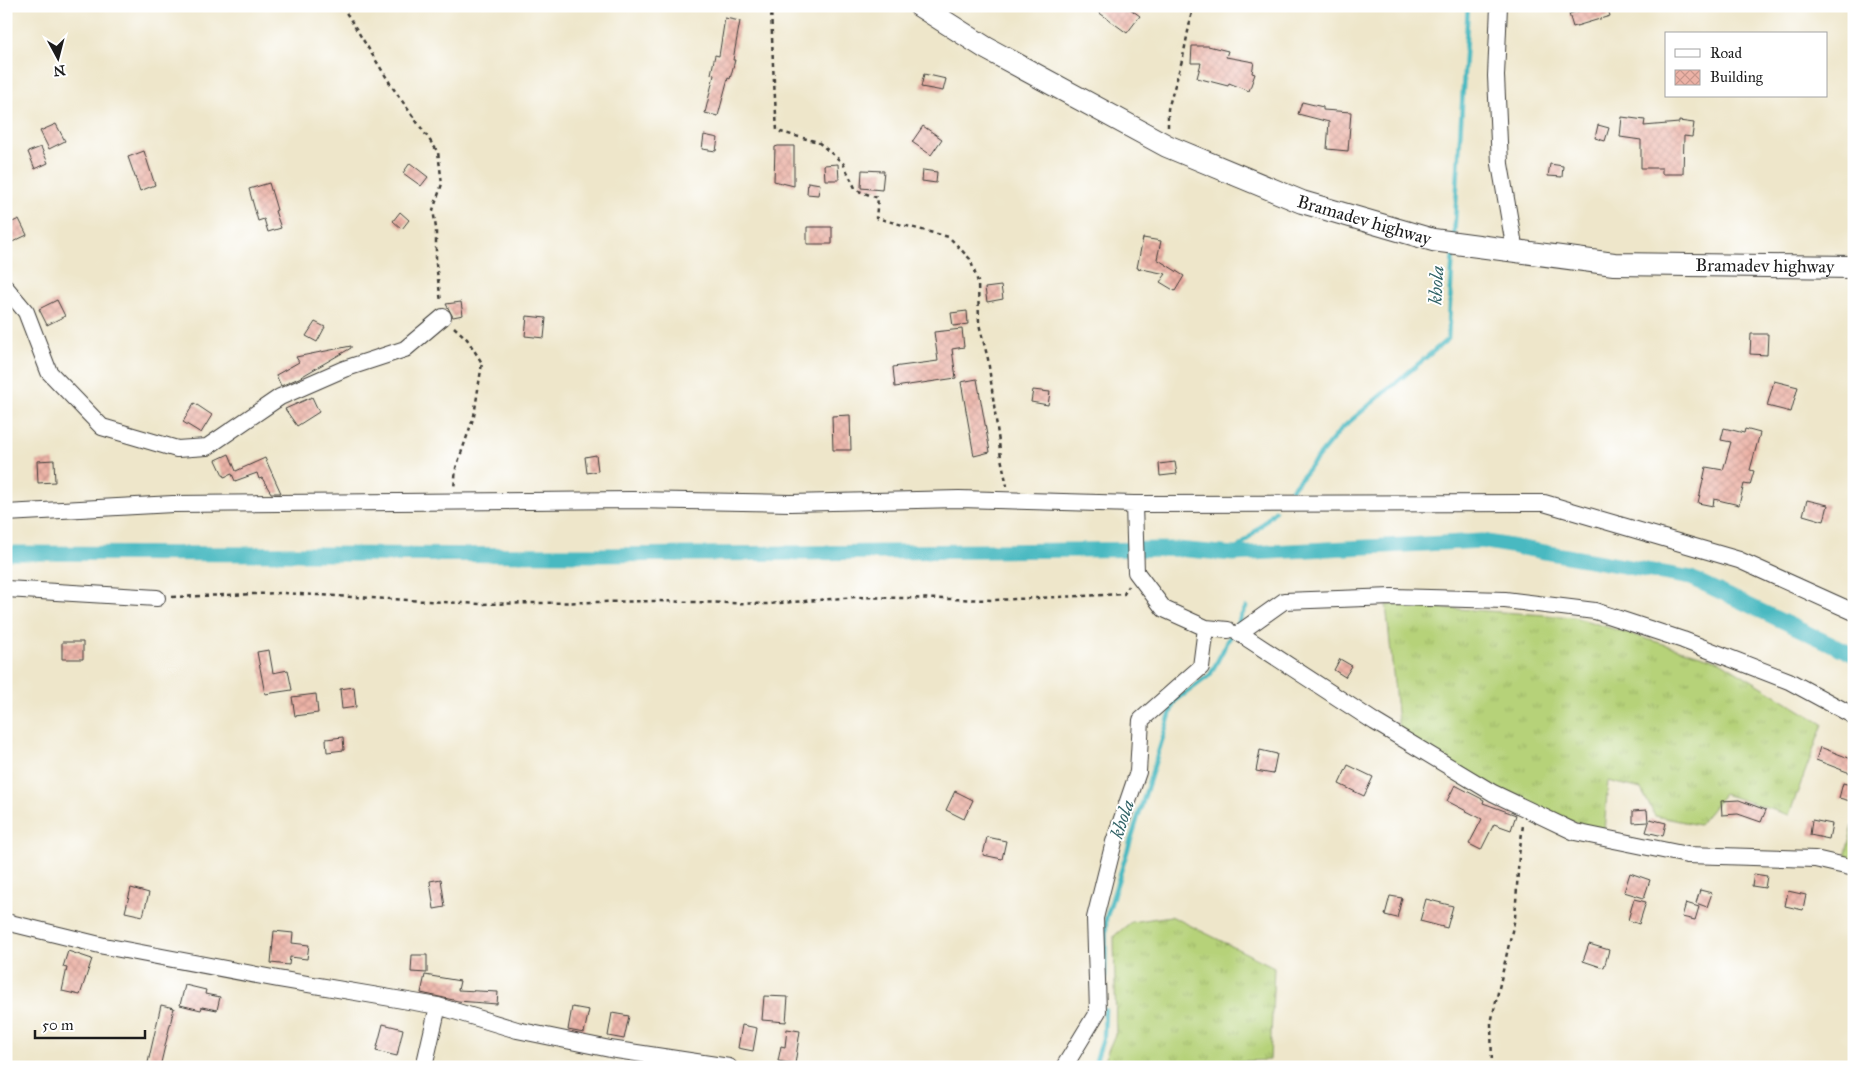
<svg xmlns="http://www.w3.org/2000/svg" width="1860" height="1073" font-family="'IM FELL Great Primer',serif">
  <defs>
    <pattern id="grass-tufts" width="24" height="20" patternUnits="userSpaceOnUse" patternTransform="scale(1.25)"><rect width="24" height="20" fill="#b6d279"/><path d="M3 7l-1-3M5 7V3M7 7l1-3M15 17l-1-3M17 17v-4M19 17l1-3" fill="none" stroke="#9cb468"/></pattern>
    <pattern id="building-cross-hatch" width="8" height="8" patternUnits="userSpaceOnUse" patternTransform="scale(1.25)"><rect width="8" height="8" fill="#ecb2a6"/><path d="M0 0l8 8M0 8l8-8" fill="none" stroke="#ca988e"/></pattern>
  </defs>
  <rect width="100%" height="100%" fill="#fff"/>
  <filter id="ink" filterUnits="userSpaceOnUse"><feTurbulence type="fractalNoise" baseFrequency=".02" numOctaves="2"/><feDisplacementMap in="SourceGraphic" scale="10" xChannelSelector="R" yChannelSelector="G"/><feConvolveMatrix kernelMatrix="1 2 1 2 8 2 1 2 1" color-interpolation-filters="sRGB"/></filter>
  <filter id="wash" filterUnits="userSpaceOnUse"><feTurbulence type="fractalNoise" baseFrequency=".0096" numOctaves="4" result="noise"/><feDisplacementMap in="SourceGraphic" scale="20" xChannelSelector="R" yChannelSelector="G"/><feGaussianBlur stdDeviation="1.12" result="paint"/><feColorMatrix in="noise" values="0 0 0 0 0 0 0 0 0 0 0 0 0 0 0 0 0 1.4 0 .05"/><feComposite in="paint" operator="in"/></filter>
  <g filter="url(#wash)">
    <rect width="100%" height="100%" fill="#eee6ca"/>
    <path fill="url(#grass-tufts)" stroke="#69774a" d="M1386 604 1574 617 1720 661 1823 724 1789 815 1724 794 1699 825 1655 816 1641 789 1608 781 1604 832 1531 808 1399 732Z
      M1854 822V860L1845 857Z
      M1171 916 1274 967 1270 1060 1173 1064 1169 1067H1101L1116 1032 1114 936 1131 922Z"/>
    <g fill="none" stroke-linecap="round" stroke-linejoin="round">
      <path stroke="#4ab9c1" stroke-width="4.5" d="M1454 237 1468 6
        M1286 496 1342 428 1448 339 1453 250
        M1233 554 1275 511
        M1105 980 1106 919 1174 702 1210 675 1246 607
        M1094 1067 1104 1035 1105 1010"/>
      <path stroke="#4ab9c1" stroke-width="15" d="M6 553 599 555 1176 549 1233 554 1482 541 1691 578 1854 655"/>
    </g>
    <g id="blocks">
      <path fill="url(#building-cross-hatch)" d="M1090 6H1126L1140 16 1127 33Z
        M1594 6H1607L1610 16 1573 27 1569 14Z
        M725 18 740 21 733 60H735L730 79 728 78 718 116 705 113 714 75 711 74 715 55 719 56Z
        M1192 46H1208L1228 51 1226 57 1254 62 1252 73 1255 74 1249 91 1229 83 1228 86 1197 78 1201 63H1191Z
        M924 74 946 79 943 91 921 87Z
        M1302 102 1323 107V110L1351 112 1348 151 1327 149 1329 122 1298 114Z
        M1622 117 1645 120 1644 126 1679 123V121L1694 123 1692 137 1684 136 1683 174H1662V168H1641V140L1620 137Z
        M56 124 65 141 49 149 40 131Z
        M1598 125 1609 128 1605 141 1595 138Z
        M923 126 942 139 931 155 912 142Z
        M704 135 718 138 716 151 702 149Z
        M778 146H794V186L774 181 775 147Z
        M41 147 48 163 35 169 28 152Z
        M144 151 155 185 140 191 128 157Z
        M410 163 428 177 421 186 403 173Z
        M838 164 839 180H825L824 165Z
        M1550 164 1563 166 1562 177 1548 176Z
        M862 170 884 171 882 190 861 188Z
        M923 170 937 172 936 183 922 181Z
        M808 182 820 184 818 195 807 194Z
        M269 183 277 210 275 211 281 228 268 232 264 219 258 221 249 189Z
        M400 212 409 220 402 229 393 221Z
        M19 219 27 235 6 245V225Z
        M807 227H832V244H807Z
        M1143 238 1161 241 1157 259 1184 276 1175 291 1160 282 1166 274 1137 268Z
        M1001 286 1003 299 987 302 985 288Z
        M57 300 65 316 47 325 39 309Z
        M461 302 463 315 453 317 446 304Z
        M967 311 968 324 953 326 951 313Z
        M527 316 546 318 544 338 525 336Z
        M315 322 325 327 317 342 306 336Z
        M962 329 964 347 952 349 956 378 895 387 893 367 938 361 934 332Z
        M1751 334H1768L1767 355 1750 354Z
        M351 346V348L299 378 281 386 276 375 299 362 296 357Z
        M977 379 990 452 974 456 961 382Z
        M1774 381 1798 387 1791 412 1767 406Z
        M1033 390 1050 392 1048 405 1031 402Z
        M312 397 319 412 297 426 285 409Z
        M194 403 212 415 201 433 183 422Z
        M850 415 851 450H833L832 416Z
        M1724 428 1744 433 1745 429 1760 433 1750 470 1754 471 1750 485 1744 484 1739 505 1714 499 1713 506 1698 503 1706 467 1723 470 1731 442 1721 440Z
        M229 454 236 471 265 458 281 493H271L262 478 259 479 257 473 235 481 232 474 224 477 216 460Z
        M596 455 598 471 587 473 585 457Z
        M54 460 55 482 38 483 37 461Z
        M1175 462 1177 474 1160 476 1159 464Z
        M1807 500 1828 505 1824 521 1803 515Z
        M62 642H83V659H62Z
        M269 650 273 673 288 670 292 690 265 694 257 652Z
        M1340 659 1352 666 1345 677 1334 670Z
        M354 687 356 707 342 709 340 689Z
        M316 694 318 713 295 716 292 697Z
        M343 737 344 750 327 752 326 739Z
        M1820 747 1854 760 1850 773 1816 760Z
        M1260 750 1277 754 1273 774 1256 771Z
        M1348 765 1373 777 1364 796 1339 784Z
        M1843 783 1854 786V802L1839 798Z
        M1455 785 1484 800 1483 803 1516 815 1511 830 1494 824 1481 850 1469 844 1482 819 1447 801Z
        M955 791 973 800 964 819 946 810Z
        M1739 800 1766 810 1761 822 1738 814 1722 815 1721 801Z
        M1647 810 1648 822 1633 823V811Z
        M1650 819 1666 823 1663 836 1646 832Z
        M1812 820 1832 824 1829 839 1810 835Z
        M987 837 1006 841 1002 859 983 855Z
        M1630 873 1650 880 1644 898 1624 892Z
        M1754 874 1767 876 1765 888 1752 886Z
        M441 879 445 907 434 909 430 881Z
        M131 888 149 893 143 916 125 912Z
        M1700 890 1712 893 1707 907 1696 903Z
        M1788 891 1806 895 1803 910 1785 906Z
        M1390 896 1402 898 1397 918 1385 915Z
        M1426 899 1453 906 1447 928 1420 921Z
        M1634 899 1646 902 1639 924 1628 920Z
        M1686 903 1699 907 1695 920 1682 917Z
        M274 931 293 933 292 943 309 945 307 959 290 957 289 965 271 963Z
        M1589 944 1609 950 1604 968 1583 961Z
        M68 951 92 959 80 995 62 991 67 968 63 967Z
        M412 955H427V973L411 972Z
        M425 975 460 981 458 990 498 992 497 1004 458 1001 421 993Z
        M185 985 206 990 205 994 220 997 217 1010 202 1007 201 1010 180 1005Z
        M764 996 788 997 786 1022 762 1020Z
        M161 1005 174 1008 160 1067H147Z
        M572 1007 589 1010 584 1033 568 1030Z
        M612 1013 629 1016 624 1039 608 1036Z
        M383 1024 403 1029 397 1056 376 1051Z
        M742 1025 757 1028 753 1051 738 1048Z
        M787 1029 800 1031 795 1064 778 1061 781 1046 785 1047Z"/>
    </g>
  </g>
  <g filter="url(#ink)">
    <use href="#blocks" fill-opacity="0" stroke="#3c3a36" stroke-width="1"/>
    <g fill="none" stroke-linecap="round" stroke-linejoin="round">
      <defs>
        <path id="street" d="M1499 6 1496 76 1500 164 1515 251
          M6 288 26 312 49 372 102 427 177 449 207 447 280 397 344 369 405 349 443 317
          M1134 504 1136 572 1164 609 1206 628 1228 630
          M6 513 173 504 632 500 790 503 959 499 1134 504 1544 503 1739 560 1854 612
          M6 589 157 598
          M1854 716 1789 681 1683 640 1595 611 1505 600 1392 597 1284 601 1239 633 1375 722 1493 793 1575 832 1687 855 1815 859 1854 868
          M6 922 104 946 278 979 438 1006 517 1030 610 1049 729 1067
          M424 1067 438 1006
          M1064 1067 1098 1011 1095 918 1114 842 1138 772 1141 720 1201 667 1206 628"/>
        <g id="secondary">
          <path id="s1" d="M920 6 986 48 1167 146 1302 202 1433 240 1614 264 1854 267"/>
        </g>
      </defs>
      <use href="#street" stroke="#3c3a36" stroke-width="18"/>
      <use href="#secondary" stroke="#3c3a36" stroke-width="24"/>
      <path stroke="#3c3a36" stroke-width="2.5" stroke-dasharray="4 4" stroke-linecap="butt" d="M342 6 393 88 438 152 442 184 433 210 436 228V264L441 302
        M771 6 773 65 777 131 818 142 843 163 856 190 878 198 876 218 949 237 970 259 978 282 979 324 988 359 1001 458 1007 486
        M1168 127V109L1183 57 1193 6
        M454 327 467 339 482 363 474 416 456 468 454 488
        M172 597 282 593 480 604 655 601 767 604 856 597 994 600 1124 594 1128 586
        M1492 1067 1491 1023 1515 918 1519 855 1523 825"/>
      <use href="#street" stroke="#fff" stroke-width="16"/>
      <use href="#secondary" stroke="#fff" stroke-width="22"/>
    </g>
  </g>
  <g text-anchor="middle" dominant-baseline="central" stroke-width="4" stroke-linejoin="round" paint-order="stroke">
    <g font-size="18" fill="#1c1c1c" stroke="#fff">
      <text stroke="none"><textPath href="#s1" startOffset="495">Bramadev highway</textPath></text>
      <text stroke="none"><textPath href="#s1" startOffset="900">Bramadev highway</textPath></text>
    </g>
    <g font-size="19" font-style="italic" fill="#316366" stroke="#fff">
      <text transform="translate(1436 285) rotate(-87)">khola</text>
      <text transform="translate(1122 819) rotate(-72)">khola</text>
    </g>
  </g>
  <rect width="1860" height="1073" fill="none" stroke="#fff" stroke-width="25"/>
  <rect x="1665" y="32" width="162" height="65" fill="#ffffff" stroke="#a4a4a4"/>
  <rect x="1675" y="49" width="25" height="8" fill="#ffffff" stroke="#a4a4a4"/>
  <text x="1710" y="58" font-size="15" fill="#1c1c1c">Road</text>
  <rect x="1675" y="70" width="25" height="15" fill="url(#building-cross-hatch)" stroke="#a4a4a4"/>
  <text x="1710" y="82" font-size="15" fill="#1c1c1c">Building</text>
  <g transform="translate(58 58) rotate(173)" stroke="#ffffff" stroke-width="4" paint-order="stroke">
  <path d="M0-4L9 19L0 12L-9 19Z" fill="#1c1c1c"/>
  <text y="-8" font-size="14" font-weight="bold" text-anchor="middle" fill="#1c1c1c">N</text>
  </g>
  <path d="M35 1030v8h110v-8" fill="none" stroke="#1c1c1c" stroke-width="2.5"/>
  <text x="42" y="1030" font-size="15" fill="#1c1c1c" stroke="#ffffff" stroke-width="4" paint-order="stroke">50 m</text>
</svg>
